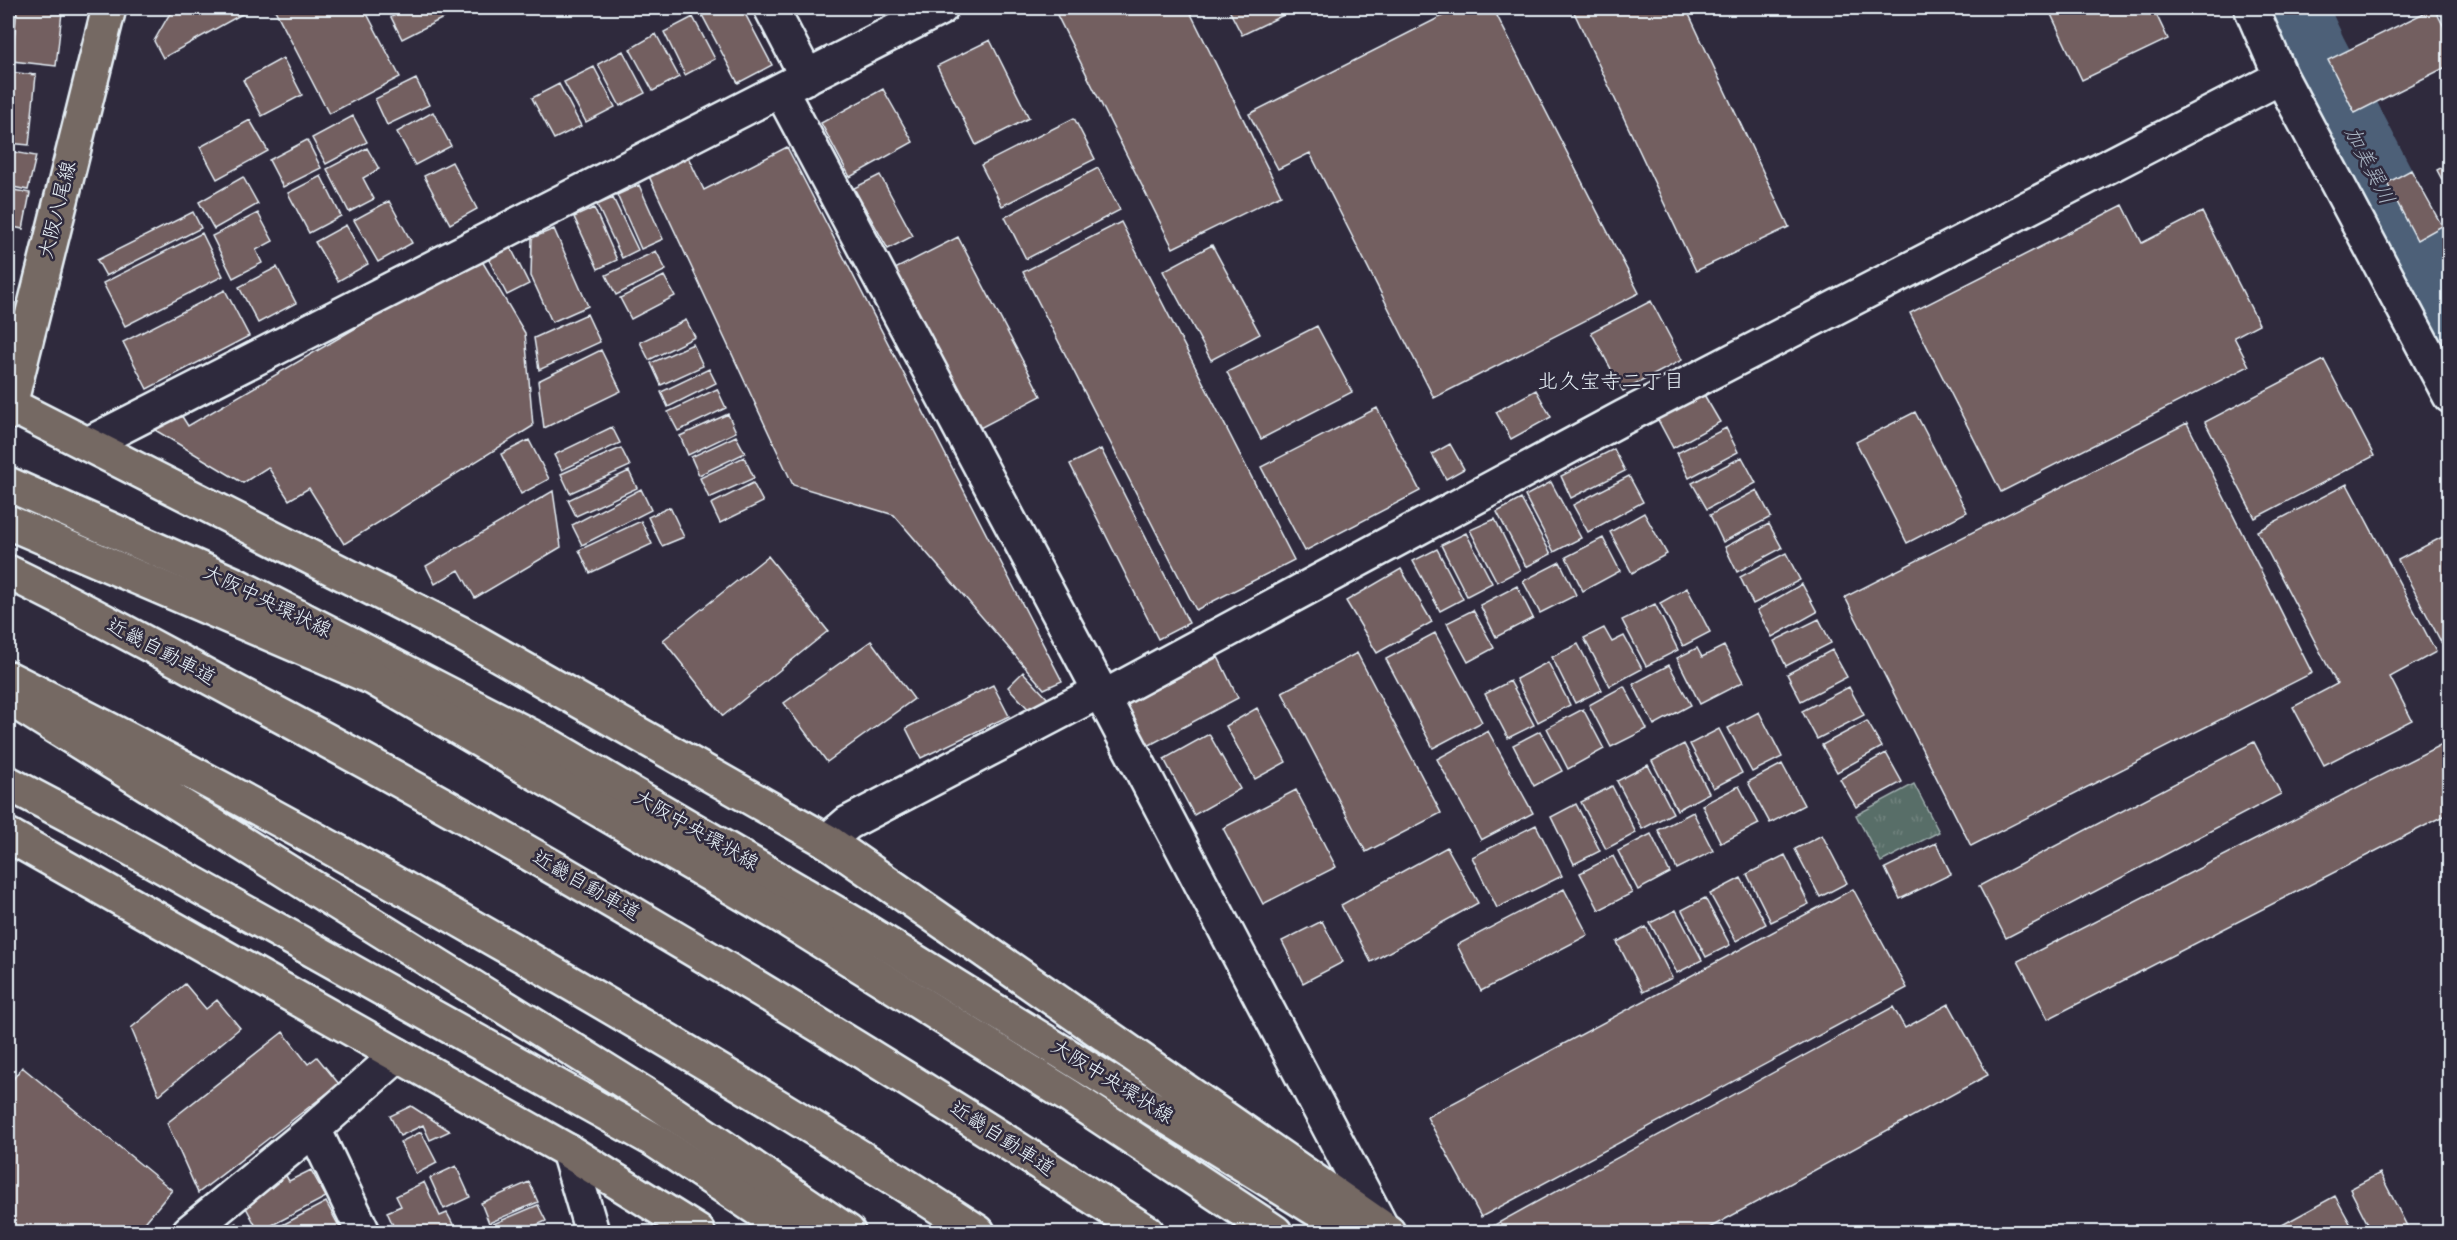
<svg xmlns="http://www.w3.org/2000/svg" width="2457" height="1240" font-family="Mynerve,'Klee One',sans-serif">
  <defs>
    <pattern id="park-tufts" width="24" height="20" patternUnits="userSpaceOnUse" patternTransform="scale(1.5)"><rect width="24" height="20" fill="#596e68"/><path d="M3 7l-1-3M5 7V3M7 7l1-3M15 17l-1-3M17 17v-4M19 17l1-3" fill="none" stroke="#71837e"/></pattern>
  </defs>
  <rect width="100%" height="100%" fill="#2f2a3d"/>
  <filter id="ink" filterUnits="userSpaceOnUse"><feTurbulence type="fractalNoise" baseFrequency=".0167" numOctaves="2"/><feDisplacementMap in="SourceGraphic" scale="12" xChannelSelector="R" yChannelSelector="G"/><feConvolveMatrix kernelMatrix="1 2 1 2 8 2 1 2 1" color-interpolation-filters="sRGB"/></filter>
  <g filter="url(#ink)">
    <path fill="url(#park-tufts)" stroke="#a0b0b0" stroke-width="1.5" d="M1914 784 1939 832 1881 862 1856 815Z"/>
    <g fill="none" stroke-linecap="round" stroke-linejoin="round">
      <path stroke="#4d6178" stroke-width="74" d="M2289 8 2310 53 2450 324"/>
    </g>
    <path fill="#735e60" stroke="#e8f1f8" stroke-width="1.5" d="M17 8 62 12 56 66 12 61Z
      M182 8H253L163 58 154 41 169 15Z
      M274 8H364L400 77 329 114Z
      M399 8H463L402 39 391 17 402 12Z
      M712 8H742L772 65 738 83 701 13Z
      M1067 8H1188L1281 195 1173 248 1056 13Z
      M1228 8H1298L1242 35Z
      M1458 8H1493L1639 293 1434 398 1310 153 1278 169 1249 114Z
      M1572 8H1686L1789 227 1696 271Z
      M2048 8H2153L2168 39 2082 80Z
      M2434 8 2450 38V65L2355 113 2328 60Z
      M693 17 715 59 685 75 664 32Z
      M656 34 679 77 653 91 630 49Z
      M990 40 1029 118 976 145 937 66Z
      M623 51 645 93 620 106 598 64Z
      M283 58 302 95 262 116 243 80Z
      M594 67 615 107 586 122 564 82Z
      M8 72 36 75 29 145 8 143Z
      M416 79 429 105 387 125 375 99Z
      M559 84 581 126 554 139 532 98Z
      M883 89 913 142 850 177 821 123Z
      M433 112 451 146 415 165 397 132Z
      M353 116 367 142 326 164 312 138Z
      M1074 118 1095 159 1002 206 981 165Z
      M250 120 268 151 217 179 200 147Z
      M307 140 321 168 283 187 269 160Z
      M787 147 1062 681 1044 689 894 515 793 485 648 174 687 155 704 190Z
      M367 148 379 169 363 178 374 199 349 212 327 169Z
      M8 151 36 156 28 190 8 186Z
      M452 162 477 209 450 224 424 176Z
      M2450 163V193H2449L2437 170Z
      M1098 168 1120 210 1026 259 1005 217Z
      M2411 170 2442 226 2417 240 2387 183Z
      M880 175 913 236 888 249 854 188Z
      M321 176 341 216 309 233 288 193Z
      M243 177 258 204 214 229 199 202Z
      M639 185 663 239 641 249 617 195Z
      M8 189 30 193 23 229 8 226Z
      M613 198 638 250 622 258 597 205Z
      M389 201 412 243 378 262 354 220Z
      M2123 205 2142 243 2202 212 2259 324 2234 337 2249 366 2001 492 1910 313Z
      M594 208 617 260 598 269 574 217Z
      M193 212 201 228 106 276 97 260Z
      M258 213 273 241 256 250 262 263 233 278 212 236Z
      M1121 222 1294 560 1196 610 1023 272Z
      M346 225 368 264 338 281 315 242Z
      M554 229 588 306 552 322 531 276 532 238Z
      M202 233 223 276 125 326 103 283Z
      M958 237 1041 396 978 429 895 269Z
      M509 244 529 284 507 295 487 256Z
      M1212 245 1260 334 1211 360 1163 271Z
      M656 251 666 270 616 295 606 275Z
      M479 256 525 333 533 426 344 544 309 488 289 500 268 467 243 483 150 427 178 410 188 426Z
      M277 267 296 303 258 323 239 287Z
      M664 276 675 296 631 319 620 298Z
      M225 290 249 336 147 389 123 342Z
      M1651 301 1682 360 1623 391 1591 332Z
      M587 314 600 342 539 370 534 338Z
      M686 320 695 337 649 360 640 342Z
      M1317 326 1352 392 1261 439 1227 372Z
      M693 344 703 366 661 385 651 363Z
      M601 350 621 391 544 428 538 381Z
      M2324 360 2374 456 2255 518 2205 422Z
      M709 369 716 383 668 407 661 392Z
      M717 389 726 408 678 431 668 412Z
      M1536 390 1551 417 1511 439 1496 412Z
      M1703 393 1720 422 1673 448 1657 418Z
      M1377 408 1420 491 1305 551 1261 467Z
      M1915 412 1967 512 1907 543 1856 442Z
      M728 414 736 432 688 455 680 436Z
      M2187 423 2312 673 1971 846 1845 597Z
      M612 427 620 443 562 470 554 455Z
      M1726 428 1738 452 1689 478 1677 453Z
      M736 436 745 453 699 475 691 457Z
      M529 440 549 479 521 494 501 454Z
      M1450 444 1464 469 1446 479 1432 454Z
      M621 448 630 466 570 493 561 474Z
      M1101 449 1189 623 1158 639 1070 464Z
      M1614 449 1625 471 1571 498 1561 476Z
      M744 457 754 478 709 498 700 478Z
      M1742 457 1756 483 1707 509 1692 483Z
      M629 471 637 488 576 516 568 500Z
      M1629 476 1643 502 1588 532 1573 505Z
      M1551 482 1581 538 1554 552 1525 496Z
      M753 483 763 502 720 523 711 504Z
      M2347 484 2436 652 2390 677 2412 720 2324 765 2293 707 2337 684 2257 531Z
      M641 489 651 510 582 545 572 525Z
      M1757 490 1771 517 1723 542 1710 515Z
      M553 491 561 547 475 598 459 570 435 584 426 566Z
      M1521 499 1551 554 1526 567 1497 512Z
      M670 507 684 537 662 546 648 517Z
      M1644 513 1667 554 1632 573 1610 532Z
      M1495 519 1520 570 1497 582 1470 530Z
      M641 521 652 544 590 573 579 550Z
      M1769 524 1782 548 1737 572 1725 547Z
      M1466 533 1492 583 1467 596 1441 545Z
      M2450 533V659L2398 560Z
      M1603 538 1620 571 1583 591 1566 557Z
      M1437 549 1463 599 1440 611 1413 561Z
      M1786 553 1800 580 1753 604 1740 577Z
      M768 556 828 631 723 716 663 640Z
      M1560 562 1576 595 1540 613 1523 581Z
      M1401 569 1432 622 1377 653 1346 601Z
      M1802 584 1817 612 1772 637 1757 610Z
      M1517 586 1533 618 1496 637 1480 605Z
      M1687 588 1710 632 1683 646 1660 603Z
      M1655 604 1678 650 1646 666 1622 620Z
      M1473 610 1494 648 1468 662 1447 623Z
      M1819 619 1831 643 1786 666 1774 641Z
      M1604 628 1612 642 1624 636 1642 669 1610 686 1584 638Z
      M1435 633 1482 722 1433 748 1386 659Z
      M871 641 914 699 827 762 784 703Z
      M1578 644 1602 690 1575 703 1552 657Z
      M1724 646 1743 682 1700 704 1677 658 1697 648 1702 657Z
      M1832 650 1847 677 1801 701 1787 674Z
      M1357 653 1441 813 1366 852 1282 692Z
      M1218 657 1238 698 1144 748 1122 707Z
      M1548 662 1570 705 1538 722 1516 679Z
      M1669 665 1691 705 1654 725 1633 684Z
      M1023 672 1049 700 1034 715 1008 687Z
      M1510 681 1534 725 1508 738 1485 694Z
      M993 685 1009 716 921 758 906 728Z
      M1624 686 1647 729 1611 747 1589 705Z
      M1849 687 1864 715 1817 739 1802 711Z
      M1257 708 1286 762 1255 779 1226 726Z
      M1583 709 1604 749 1568 769 1547 728Z
      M1759 712 1782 757 1752 772 1728 728Z
      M1867 721 1882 747 1837 772 1822 745Z
      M1719 729 1742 773 1713 788 1690 744Z
      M1488 731 1533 813 1481 840 1437 759Z
      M1540 731 1562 771 1534 786 1513 745Z
      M1209 734 1240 789 1194 815 1164 759Z
      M2450 740V813L2048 1019 2018 961Z
      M2254 742 2281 794 2006 938 1979 886Z
      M1684 744 1709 793 1677 810 1652 761Z
      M1886 753 1902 782 1856 807 1840 779Z
      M1782 764 1804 805 1770 823 1748 782Z
      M1648 765 1673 813 1642 829 1617 781Z
      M1612 786 1636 833 1606 849 1581 802Z
      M1739 786 1759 824 1721 843 1702 805Z
      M1296 790 1336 867 1263 904 1223 828Z
      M1576 804 1600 851 1574 864 1551 817Z
      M1693 812 1713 851 1677 869 1658 830Z
      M1536 825 1562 876 1497 908 1472 857Z
      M1651 834 1670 873 1638 890 1618 851Z
      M1822 835 1847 883 1820 897 1795 849Z
      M1936 843 1951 874 1900 899 1885 868Z
      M1447 847 1478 903 1371 962 1341 905Z
      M1785 855 1809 904 1771 922 1747 874Z
      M1613 856 1632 893 1599 910 1580 873Z
      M1741 878 1766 924 1736 941 1710 894Z
      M1564 889 1588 935 1481 991 1457 945Z
      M1853 889 1907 988 1481 1217 1427 1117Z
      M1705 898 1730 945 1706 957 1682 910Z
      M1676 910 1702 960 1677 973 1650 923Z
      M1322 921 1343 962 1303 983 1282 941Z
      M1646 927 1672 978 1643 992 1617 942Z
      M185 984 206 1009 217 1000 240 1028 159 1095 131 1028Z
      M1949 1004 1988 1075 1702 1232H1494L1489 1228 1893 1007 1905 1028Z
      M283 1032 308 1064 317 1057 339 1084 198 1193 167 1123Z
      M22 1067 172 1190 137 1232H8V1086Z
      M411 1106 450 1131 430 1140 423 1125 400 1136 390 1116Z
      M421 1132 437 1163 416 1174 400 1142Z
      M456 1166 470 1197 444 1209 430 1178Z
      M282 1169 289 1181 311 1170 326 1197 259 1232 242 1200Z
      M2380 1173 2410 1232H2372L2350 1189Z
      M424 1182 440 1216 447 1213 457 1232H396L387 1212 401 1206 396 1196Z
      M529 1182 538 1202 489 1223 481 1203Z
      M2335 1196 2351 1225 2337 1232H2274L2273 1230Z
      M326 1202 342 1232H269Z
      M538 1205 546 1221 521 1232H495L491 1225Z
      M236 1223 241 1232H217Z"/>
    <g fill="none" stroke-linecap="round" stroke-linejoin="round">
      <defs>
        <path id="minor" d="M771 8 807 77
          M2251 8 2281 77 2450 396
          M781 91 1100 691 1382 1228
          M88 444 941 8
          M1104 697 1624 417 2281 77
          M827 841 848 823 1100 691
          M314 1129 363 1232
          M568 1151 592 1232
          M189 1232 314 1129 398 1055"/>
        <path id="major" d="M8 404 462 634 827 841 1388 1232
          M8 413 109 8
          M8 484 234 584 552 747 858 926 1335 1221
          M8 783 103 833 654 1140 792 1232
          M8 835 568 1151 698 1232"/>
        <path id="highway" d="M8 522 373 678 778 914 1069 1096 1275 1232
          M8 572C87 610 164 653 242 695 552 859 853 1041 1147 1232
          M8 678C184 766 356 860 527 958 679 1046 831 1136 978 1232
          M17 703 652 1099 848 1232"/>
      </defs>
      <use href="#minor" stroke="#e8f1f8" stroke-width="38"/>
      <use href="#major" stroke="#e8f1f8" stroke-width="38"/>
      <use href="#highway" stroke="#e8f1f8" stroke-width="38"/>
      <use href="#minor" stroke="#2f2a3d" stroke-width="33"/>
      <use href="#major" stroke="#756964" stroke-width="33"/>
      <use href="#highway" stroke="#756964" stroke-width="33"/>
    </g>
  </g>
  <g text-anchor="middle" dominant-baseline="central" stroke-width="5" stroke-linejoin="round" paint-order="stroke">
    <g font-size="20" fill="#e8f1f8" stroke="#2f2a3d">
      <text transform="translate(58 210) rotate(-76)">大阪八尾線</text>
      <text transform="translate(267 602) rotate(26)">大阪中央環状線</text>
      <text transform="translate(161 652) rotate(28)">近畿自動車道</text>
      <text transform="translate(696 831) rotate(30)">大阪中央環状線</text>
      <text transform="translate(586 886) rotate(30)">近畿自動車道</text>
      <text transform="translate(1112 1082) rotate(32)">大阪中央環状線</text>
      <text transform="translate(1002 1139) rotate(33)">近畿自動車道</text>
    </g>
    <g font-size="21" font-style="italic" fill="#aab7c5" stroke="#2f2a3d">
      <text transform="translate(2369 166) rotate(63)">加美巽川</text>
    </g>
    <g font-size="21" fill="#e8f1f8" stroke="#2f2a3d">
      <text x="1611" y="382">北久宝寺二丁目</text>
    </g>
  </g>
  <rect width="2457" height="1240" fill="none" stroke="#2f2a3d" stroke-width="30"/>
  <rect x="15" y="15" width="2427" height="1210" fill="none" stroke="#e8f1f8" stroke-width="2" filter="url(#ink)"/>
</svg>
